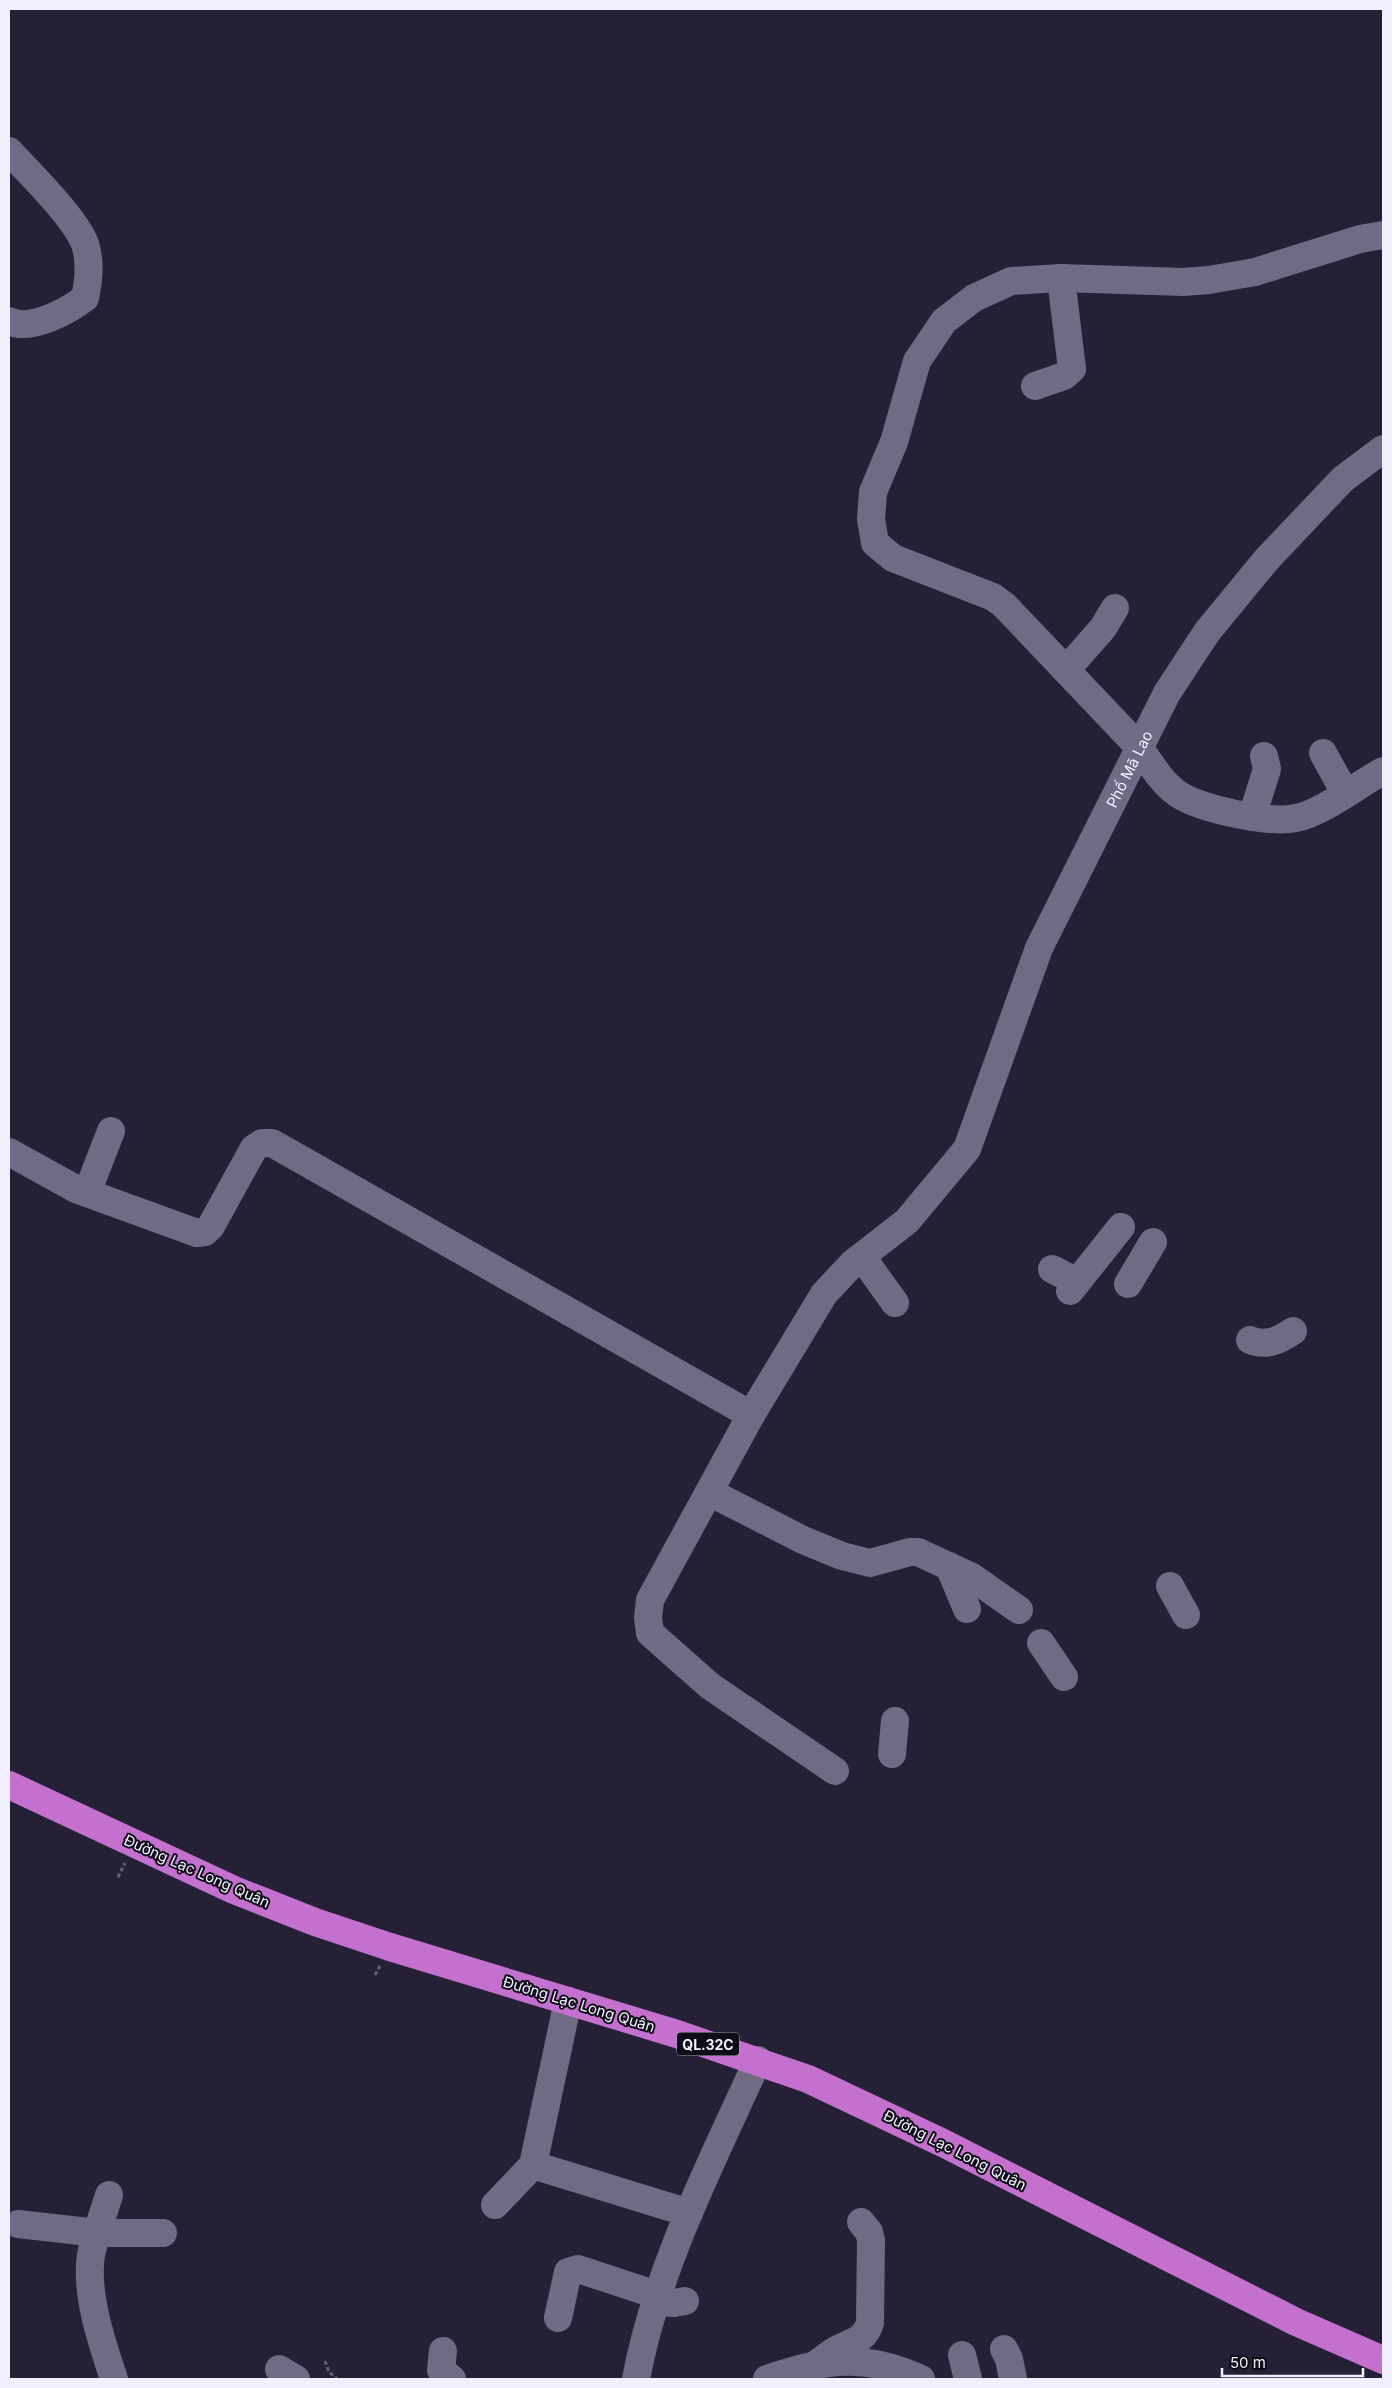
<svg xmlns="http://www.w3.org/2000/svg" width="1392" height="2388" font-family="Inter,sans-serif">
  <rect width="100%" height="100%" fill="#262037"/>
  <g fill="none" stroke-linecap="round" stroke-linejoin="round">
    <path stroke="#656074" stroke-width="3" stroke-dasharray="4 2.5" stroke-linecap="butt" d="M118 1877 125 1863
      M375 1975 380 1966
      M325 2361 329 2372 337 2379"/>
    <g stroke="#706a85" stroke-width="28">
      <path d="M9 151C30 174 74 216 85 244 91 262 89 280 85 298 68 311 30 332 9 321"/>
      <path d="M1383 235 1360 239 1255 272 1209 280 1183 282 1061 278 1011 281 974 298 944 321 917 361 894 442 873 492 871 519 875 543 893 558 993 597 1004 605 1139 747C1150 763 1162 783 1178 794 1201 809 1269 824 1296 818 1322 813 1359 784 1383 771"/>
      <path d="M1035 386 1064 376 1072 369 1061 278"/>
      <path d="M1066 670 1103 628 1115 608"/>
      <path d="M1323 753 1345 793"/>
      <path d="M1252 817 1267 769 1264 756"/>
      <path d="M9 1152 76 1189 197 1233 205 1232 211 1226 254 1148 262 1143H272L751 1415"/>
      <path d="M87 1193 111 1131"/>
      <path d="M862 1257 895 1303"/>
      <path d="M1052 1269 1077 1282"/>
      <path d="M1128 1284 1153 1242"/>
      <path d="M1070 1291 1121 1227"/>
      <path d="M1250 1340C1266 1347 1280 1340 1293 1331"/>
      <path d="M709 1492 803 1540 842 1556 870 1563 910 1552H918L972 1577 1019 1610"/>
      <path d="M949 1566 967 1609"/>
      <path d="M1170 1586 1186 1615"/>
      <path d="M1041 1643 1064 1677"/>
      <path d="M892 1754 895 1721"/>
      <path id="s1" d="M835 1771 710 1686 650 1633 648 1618 650 1600 751 1415 824 1294 853 1263 907 1221 967 1149 1039 948 1167 693 1207 632 1267 559 1343 479 1383 449"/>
      <path d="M568 2001 533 2165 689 2213"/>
      <path d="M109 2195C103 2215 95 2235 91 2255 85 2294 102 2343 114 2379"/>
      <path d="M495 2205 533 2165"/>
      <path d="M18 2224 98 2233H163"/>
      <path d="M655 2302 674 2303 685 2301"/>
      <path d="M558 2318 568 2272 578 2269 657 2295"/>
      <path d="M1004 2349 1009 2359 1013 2379"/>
      <path d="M443 2351 441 2370 452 2379"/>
      <path d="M962 2355 968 2379"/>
      <path d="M815 2365C822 2360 830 2353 838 2349 852 2342 865 2340 870 2323L871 2240 869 2232 861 2222"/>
      <path d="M279 2369 296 2379"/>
      <path d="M636 2379C657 2267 711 2164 758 2060"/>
      <path d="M767 2379C824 2359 866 2353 921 2379"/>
    </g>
    <path stroke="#c470cf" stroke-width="28" d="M9 1785 234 1890 315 1922 390 1947 677 2034 808 2079 943 2143 1296 2322 1383 2360"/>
  </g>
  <g text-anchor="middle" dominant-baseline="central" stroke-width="4" stroke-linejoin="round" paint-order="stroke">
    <rect fill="#0e0c16" stroke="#aeabb9" stroke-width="1" x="677" y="2032.5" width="62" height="23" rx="4"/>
    <g font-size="14" font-weight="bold" fill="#f2efff">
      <text x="708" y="2044">QL.32C</text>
    </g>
    <g font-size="15" fill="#f2efff" stroke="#0e0c16">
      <text stroke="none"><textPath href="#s1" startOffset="1235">Phố Mã Lao</textPath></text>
      <text transform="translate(197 1871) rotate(24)">Đường Lạc Long Quân</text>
      <text transform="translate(579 2004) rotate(17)">Đường Lạc Long Quân</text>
      <text transform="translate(955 2150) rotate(27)">Đường Lạc Long Quân</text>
    </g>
  </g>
  <rect width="1392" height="2388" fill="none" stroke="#f2efff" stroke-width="20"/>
  <path d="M1222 2368v8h141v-8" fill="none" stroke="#f2efff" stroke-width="2.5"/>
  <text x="1230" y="2368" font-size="15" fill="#f2efff" stroke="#0e0c16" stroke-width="4" paint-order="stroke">50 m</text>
</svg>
